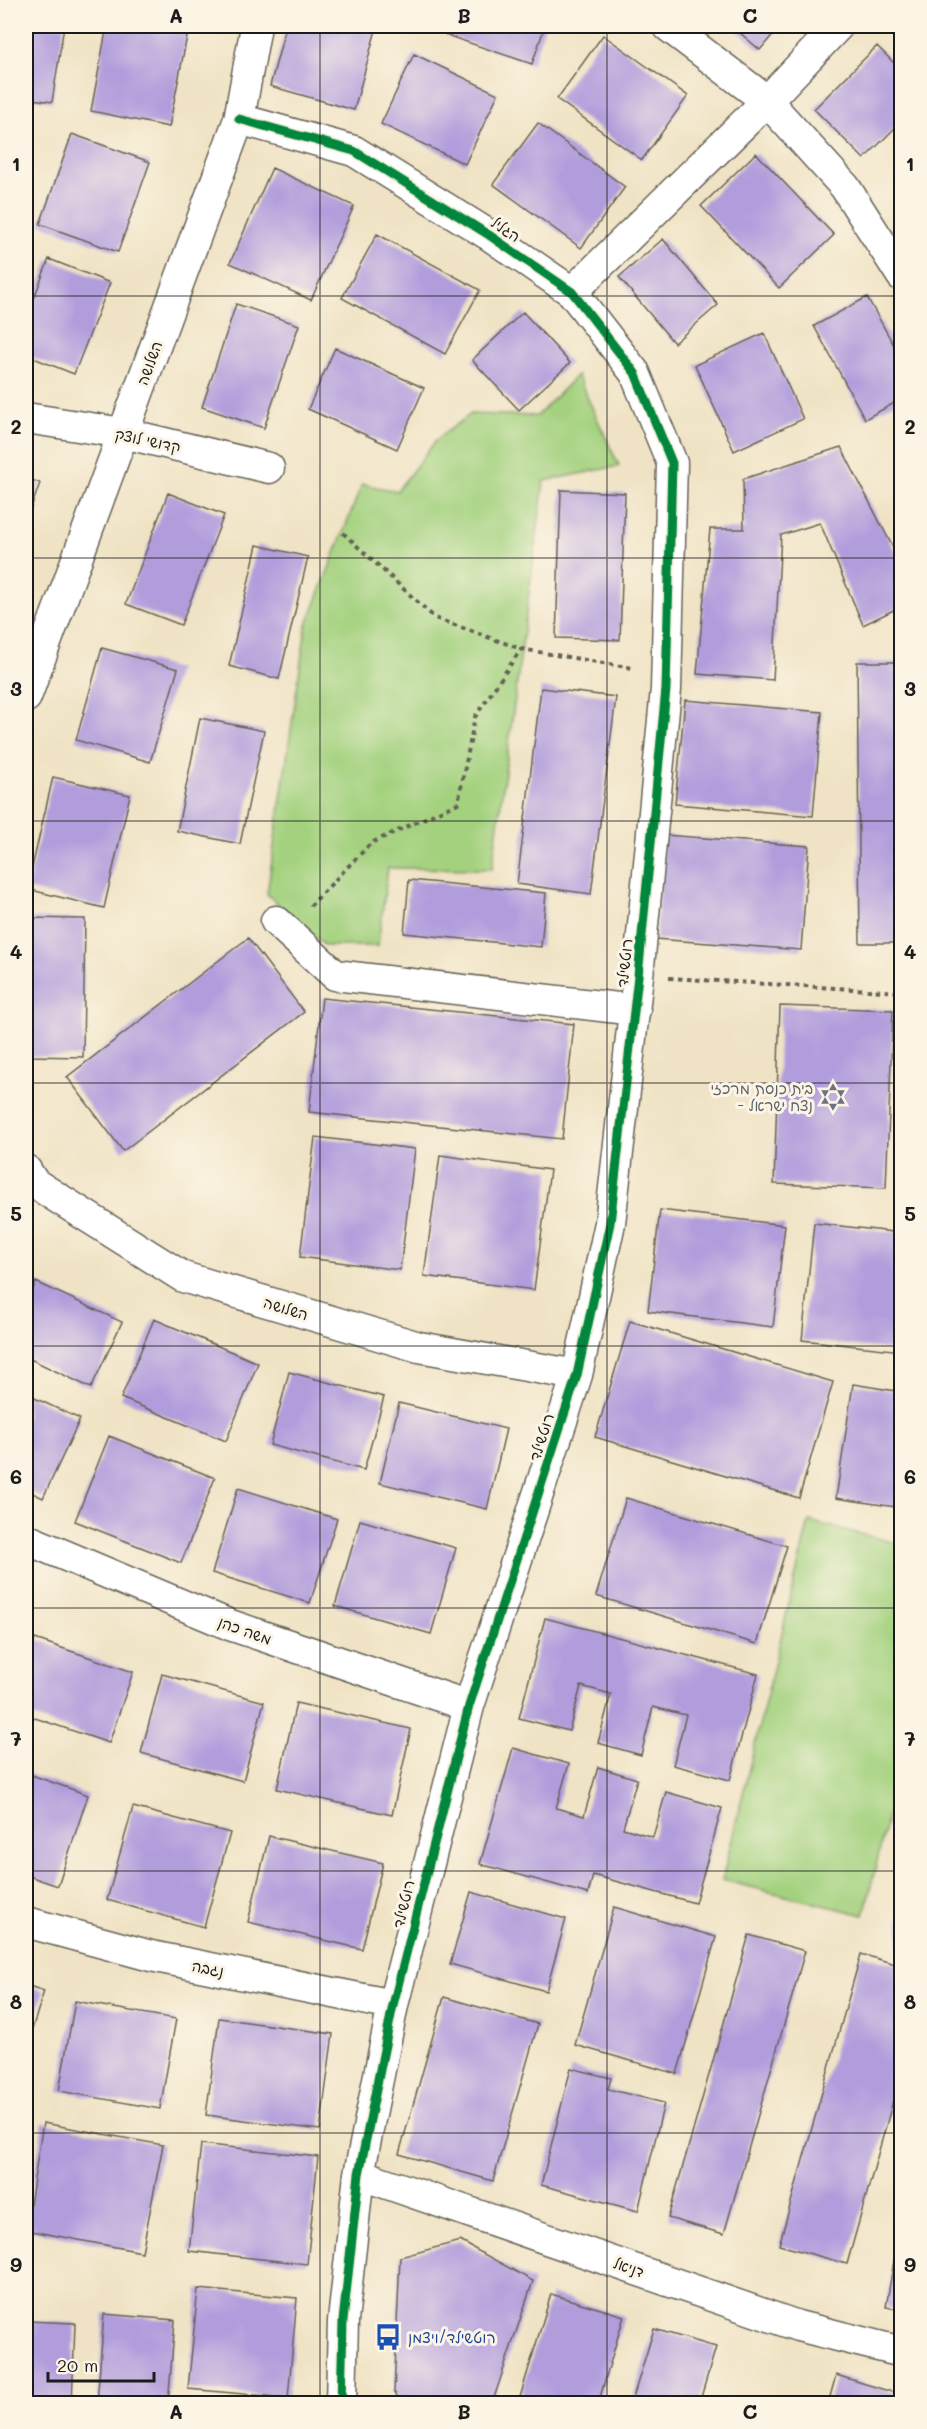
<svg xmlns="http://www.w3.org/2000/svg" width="927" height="2429" font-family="Mali,'Playpen Sans Hebrew',sans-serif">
  <rect width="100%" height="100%" fill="#fcf5e5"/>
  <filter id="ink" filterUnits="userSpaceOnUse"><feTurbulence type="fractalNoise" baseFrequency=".0167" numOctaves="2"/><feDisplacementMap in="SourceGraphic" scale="12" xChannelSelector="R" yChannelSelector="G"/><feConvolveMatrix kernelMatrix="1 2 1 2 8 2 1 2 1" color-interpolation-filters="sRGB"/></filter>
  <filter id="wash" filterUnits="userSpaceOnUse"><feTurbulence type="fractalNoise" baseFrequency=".008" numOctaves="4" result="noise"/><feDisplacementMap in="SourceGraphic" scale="24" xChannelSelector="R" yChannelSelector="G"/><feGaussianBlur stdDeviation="1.35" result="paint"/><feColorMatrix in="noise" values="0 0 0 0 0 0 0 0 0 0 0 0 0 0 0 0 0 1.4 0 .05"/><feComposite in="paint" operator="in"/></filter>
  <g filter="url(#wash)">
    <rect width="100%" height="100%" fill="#f0e3c5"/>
    <path fill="#a3d17e" stroke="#60764d" stroke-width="1.5" d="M577 375 619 466 544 481 492 869 388 868 378 946H325L267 894 306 627 362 484 397 491 437 439 471 414 537 416Z
      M809 1521 901 1544V1762L864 1915 722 1880Z"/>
    <g id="blocks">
      <path fill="#b19cdc" d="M26 26H64L52 102 26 98Z
        M107 26H189L169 127 91 111Z
        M286 26H377L354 110 270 86Z
        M449 26H545L532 64 446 35Z
        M732 26H780L760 50Z
        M603 35 688 96 642 160 557 99Z
        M877 46 902 71V121L864 159 814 109Z
        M414 54 498 94 465 164 381 124Z
        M538 123 625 187 581 248 493 184Z
        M72 134 150 162 118 252 40 224Z
        M756 153 834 235 779 288 701 206Z
        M272 168 354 206 311 300 230 263Z
        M377 234 480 290 445 354 342 298Z
        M663 239 718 305 674 343 619 277Z
        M49 259 110 283 74 374 26 355V319Z
        M867 297 902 360V399L865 419 814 326Z
        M236 304 299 325 264 428 202 407Z
        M523 312 570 363 519 410 472 360Z
        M764 333 803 419 734 451 695 365Z
        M335 348 424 388 397 449 308 409Z
        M841 447 902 565V606L863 625 820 523 781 535 773 680 697 674 710 529H744L743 479Z
        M26 478 40 483 26 522Z
        M561 490 625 493 620 640 556 638Z
        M168 493 224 515 181 625 126 604Z
        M257 545 308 557 279 679 229 666Z
        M102 648 178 669 150 762 76 740Z
        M857 662H902V943H860Z
        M541 688 616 697 591 894 517 884Z
        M685 700 822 712 813 816 675 804Z
        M200 718 264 731 240 844 177 831Z
        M53 777 130 795 104 908 27 889Z
        M664 835 809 846 801 950 656 939Z
        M409 880 546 893 541 947 404 933Z
        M28 918 85 919 83 1057 26 1056Z
        M248 938 304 1012 123 1151 67 1077Z
        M322 998 574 1024 562 1139 309 1112Z
        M780 1006 893 1010 886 1188 774 1184Z
        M315 1137 415 1149 400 1270 300 1257Z
        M440 1155 550 1170 534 1290 424 1276Z
        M660 1210 785 1225 773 1327 648 1311Z
        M814 1223 902 1233V1351L802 1340Z
        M36 1282 122 1322 91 1388 26 1357V1305Z
        M154 1319 258 1363 226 1441 121 1398Z
        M630 1321 833 1382 799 1498 595 1437Z
        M289 1372 384 1397 364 1470 270 1445Z
        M853 1384 902 1392V1508L836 1498Z
        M26 1394 80 1419 43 1498 26 1490Z
        M399 1403 506 1429 487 1509 380 1483Z
        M109 1436 215 1478 181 1563 75 1521Z
        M238 1488 337 1519 310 1603 212 1573Z
        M626 1498 787 1546 757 1644 596 1596Z
        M360 1520 456 1548 431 1634 335 1606Z
        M545 1618 758 1674 730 1780 673 1765 686 1715 653 1707 641 1755 598 1743 611 1694 581 1686 569 1731 519 1718Z
        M35 1639 133 1672 109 1743 26 1715V1667Z
        M162 1674 264 1702 243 1781 141 1753Z
        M296 1703 411 1729 392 1815 277 1789Z
        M513 1748 569 1764 556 1808 584 1816 598 1767 637 1779 623 1828 653 1837 666 1792 722 1808 695 1903 593 1875 588 1894 480 1864Z
        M26 1773 88 1795 58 1886 26 1875Z
        M133 1807 230 1833 204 1927 107 1900Z
        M269 1836 383 1863 362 1949 248 1922Z
        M899 1873H902V1948H899Z
        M471 1892 566 1919 546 1991 450 1964Z
        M614 1907 716 1937 677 2074 575 2045Z
        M749 1935 805 1951 724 2234 668 2218Z
        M861 1954 902 1966V2069L847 2264 779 2245Z
        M26 1985 44 1991 26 2049Z
        M444 1997 538 2024 493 2181 399 2154Z
        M75 2001 176 2019 160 2109 59 2091Z
        M219 2018 333 2034 320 2130 206 2115Z
        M571 2068 611 2078 608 2089 664 2103 638 2211 541 2185Z
        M43 2123 163 2145 142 2252 26 2230Z
        M201 2144 318 2157 307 2264 189 2251Z
        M900 2226 902 2227V2310L886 2307Z
        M460 2241 533 2281 492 2404H403L394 2392 400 2257Z
        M198 2289 297 2298 288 2398 188 2389Z
        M551 2294 624 2316 598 2404H518Z
        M104 2314 175 2320 168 2404H97Z
        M26 2321 75 2323 72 2404H26Z
        M654 2329 716 2347 699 2404H631Z
        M836 2375 902 2395V2404H828Z"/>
    </g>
  </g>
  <g filter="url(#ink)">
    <use href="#blocks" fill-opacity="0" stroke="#666257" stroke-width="1.5"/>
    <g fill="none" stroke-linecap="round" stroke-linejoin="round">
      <defs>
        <path id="minor" d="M668 26 767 101 845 187 902 276
          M239 119 354 151 489 235 572 292 635 373 672 463 666 689 638 976 610 1223 577 1375 469 1706 393 2005 359 2174 343 2321 341 2404
          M572 292 767 101 838 26
          M26 418 123 433 269 468
          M26 697 239 119 256 26
          M276 921 335 975 635 1010
          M26 1170 34 1183 183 1277 419 1347 577 1375
          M26 1539 230 1625 469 1706
          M26 1922 151 1956 393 2005
          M359 2174 798 2326 902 2352"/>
      </defs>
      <use href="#minor" stroke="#666257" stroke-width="33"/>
      <path stroke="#666257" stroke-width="4" stroke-dasharray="4.5 4.5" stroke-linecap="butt" d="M343 533 435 618 521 649 633 668
        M310 906 371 843 458 803 475 717 521 649
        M669 978 902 992"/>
      <use href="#minor" stroke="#fff" stroke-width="30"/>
      <defs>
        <path id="cycleway" d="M239 119 354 151 489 235 572 292 635 373 672 463 666 689 638 976 610 1223 577 1375 469 1706 393 2005 359 2174 343 2321 341 2404"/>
      </defs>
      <use href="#cycleway" stroke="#fcf5e5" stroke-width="13"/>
      <use href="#cycleway" stroke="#00873e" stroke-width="9"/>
    </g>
  </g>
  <path fill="none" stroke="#1c1c1c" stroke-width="1.5" stroke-opacity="0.55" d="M320 26V2404M607 26V2404M26 296H902M26 558H902M26 821H902M26 1083H902M26 1346H902M26 1608H902M26 1871H902M26 2133H902"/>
  <defs>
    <symbol id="synagogue-bare" viewBox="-9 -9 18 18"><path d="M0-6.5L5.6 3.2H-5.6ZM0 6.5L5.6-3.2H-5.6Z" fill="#6b7280" stroke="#fcf5e5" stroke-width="2.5" paint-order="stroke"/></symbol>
    <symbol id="bus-bare" viewBox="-9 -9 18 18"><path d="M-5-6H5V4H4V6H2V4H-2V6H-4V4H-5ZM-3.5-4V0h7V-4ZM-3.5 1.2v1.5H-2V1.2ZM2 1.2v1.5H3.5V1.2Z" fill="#1a4fb4" stroke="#fcf5e5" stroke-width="2.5" paint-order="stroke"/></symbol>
  </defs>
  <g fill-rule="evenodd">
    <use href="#synagogue-bare" x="814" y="1078" width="38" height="38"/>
    <use href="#bus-bare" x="369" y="2318" width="38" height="38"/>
  </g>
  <g text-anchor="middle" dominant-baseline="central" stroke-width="6" stroke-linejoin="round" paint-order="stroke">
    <g font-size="15" fill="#1c1c1c" stroke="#fcf5e5">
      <text transform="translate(506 229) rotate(34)">הגליל</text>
      <text transform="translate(149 363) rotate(-70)">השלושה</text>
      <text transform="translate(148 440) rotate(12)">קדושי לוצק</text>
      <text transform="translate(624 963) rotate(-84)">רוטשילד</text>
      <text transform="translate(286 1308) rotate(17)">השלושה</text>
      <text transform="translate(541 1437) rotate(-72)">רוטשילד</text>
      <text transform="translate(245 1630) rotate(20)">משה כהן</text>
      <text transform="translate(403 1904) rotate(-76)">רוטשילד</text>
      <text transform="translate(208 1968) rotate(11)">נגבה</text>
      <text transform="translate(629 2267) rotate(19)">דניאל</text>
    </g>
    <g font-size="15" fill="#5b616d" stroke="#fcf5e5" text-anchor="end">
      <text x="813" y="1088">בית כנסת מרכזי<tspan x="813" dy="17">- נצח ישראל</tspan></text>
    </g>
    <g font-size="15" fill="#164399" stroke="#fcf5e5" text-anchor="start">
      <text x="408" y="2337">רוטשילד/ויצמן</text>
    </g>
  </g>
  <rect width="927" height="2429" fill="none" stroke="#fcf5e5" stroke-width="66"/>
  <path d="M48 2372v9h106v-9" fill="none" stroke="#1c1c1c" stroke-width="3"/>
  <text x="57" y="2372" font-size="18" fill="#1c1c1c" stroke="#fcf5e5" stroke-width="4.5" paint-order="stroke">20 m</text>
  <rect x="33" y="33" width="861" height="2363" fill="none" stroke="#1c1c1c" stroke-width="2"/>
  <g font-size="20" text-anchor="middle" font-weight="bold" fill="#1c1c1c">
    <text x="176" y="23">A</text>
    <text x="464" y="23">B</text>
    <text x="750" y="23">C</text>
    <text x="16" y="171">1</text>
    <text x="910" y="171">1</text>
    <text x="16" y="434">2</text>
    <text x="910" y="434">2</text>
    <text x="16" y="696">3</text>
    <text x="910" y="696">3</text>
    <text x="16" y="959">4</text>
    <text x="910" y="959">4</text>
    <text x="16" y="1221">5</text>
    <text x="910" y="1221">5</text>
    <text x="16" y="1484">6</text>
    <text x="910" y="1484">6</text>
    <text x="16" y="1746">7</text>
    <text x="910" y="1746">7</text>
    <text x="16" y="2009">8</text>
    <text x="910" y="2009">8</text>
    <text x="16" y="2272">9</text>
    <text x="910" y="2272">9</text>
    <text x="176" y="2419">A</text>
    <text x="464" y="2419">B</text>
    <text x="750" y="2419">C</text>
  </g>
</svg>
